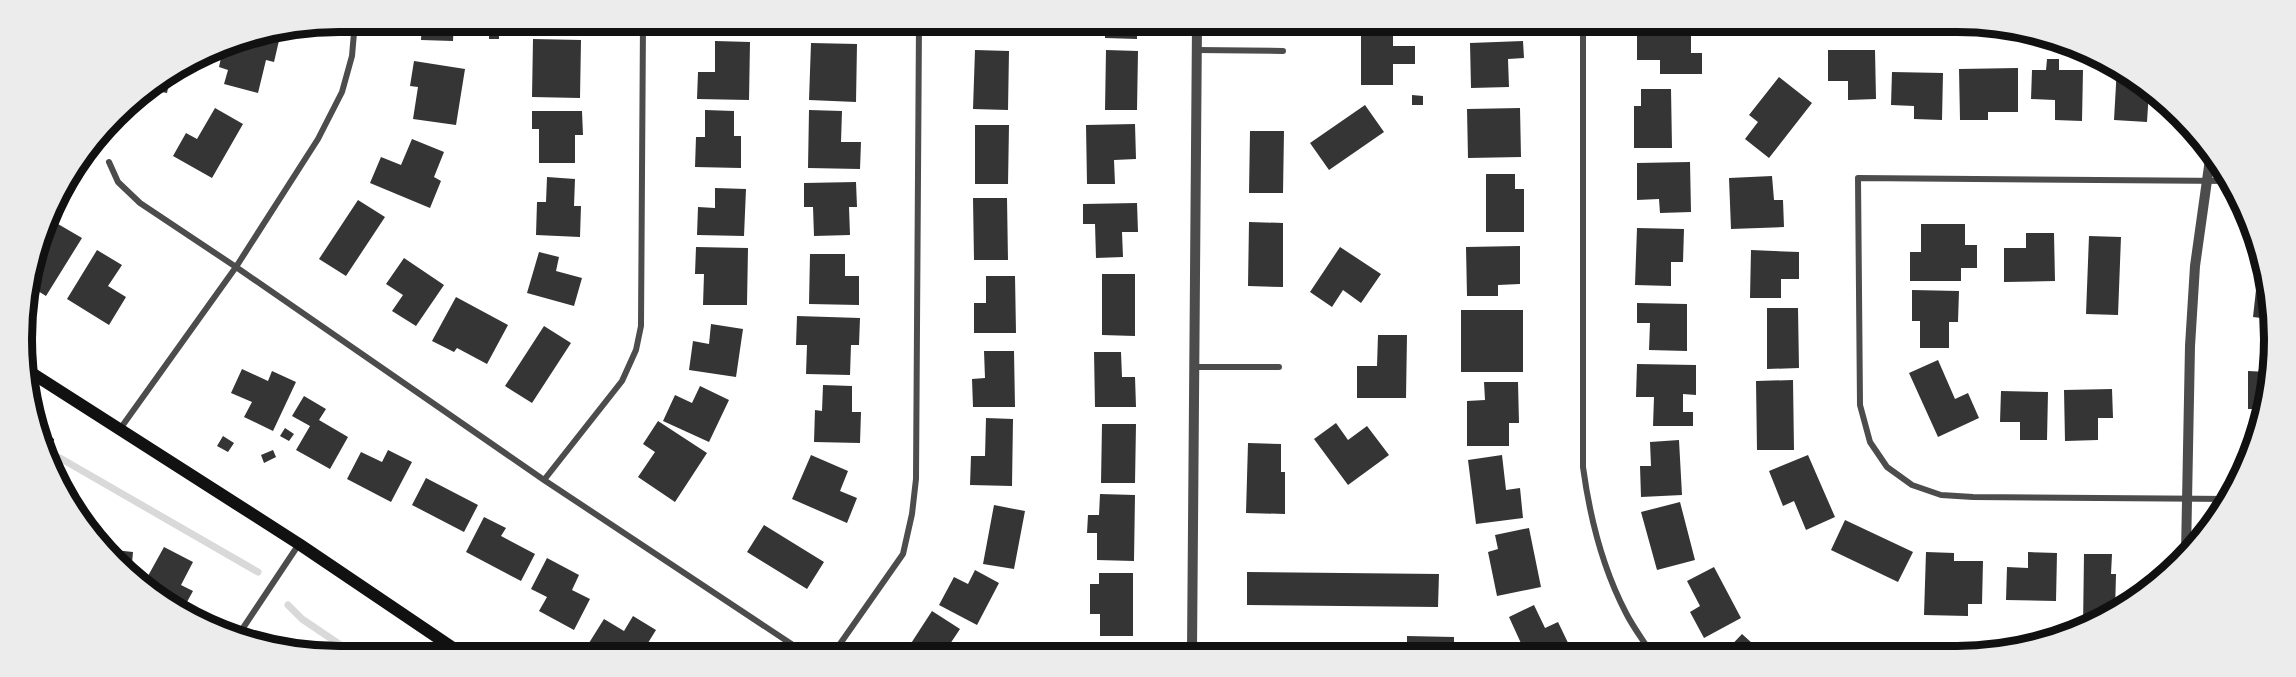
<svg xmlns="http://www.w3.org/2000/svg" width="2296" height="677" font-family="Montserrat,sans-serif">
  <rect width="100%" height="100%" fill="#fff"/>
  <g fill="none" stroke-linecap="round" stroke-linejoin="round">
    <path stroke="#d9d9d9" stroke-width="7" d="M60 458 258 572
      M288 605 302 619 348 650"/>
  </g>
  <path fill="#353535" d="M422 21H454L453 41 421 40Z
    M505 22H517L516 31H505Z
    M556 22H585V24H556Z
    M706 22 761 23V31L706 29Z
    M797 23H860L859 28 797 27Z
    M979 23 1034 24V35H979Z
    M489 24H499V39H489Z
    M1105 24H1137V39L1105 38Z
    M1361 25H1393V46H1415V64H1393V85H1361Z
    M1637 26H1691V53H1702V74H1660V60H1637Z
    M281 32 274 62 266 60 258 93 224 84 228 70 219 67 222 53 228 55 231 42Z
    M533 39 581 40 580 98 532 97Z
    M715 41 750 42 749 100 697 99 698 72H715Z
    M1523 41 1524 58 1508 59 1509 87 1471 88 1470 43Z
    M811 43 857 44 856 102 809 100Z
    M975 50 1009 51 1008 110 973 109Z
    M1106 50 1138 51 1137 110H1105Z
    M1828 50H1875L1876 99 1848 100V81H1828Z
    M2047 59H2059V70H2083L2082 121 2055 120V100L2031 99 2032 70H2046Z
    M414 61 465 69 456 125 413 119 418 87 410 86Z
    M2117 67 2134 74 2149 90 2147 122 2114 120Z
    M2018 68V112H1988V120H1960L1959 69Z
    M1892 72 1943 73 1942 120 1914 119V106L1891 105Z
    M171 74 167 93 146 89Z
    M1779 77 1812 103 1769 158 1745 139 1758 122 1749 115Z
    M1641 89H1671L1672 148H1634V106H1641Z
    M1412 95 1423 96V105H1412Z
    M1365 105 1384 132 1329 170 1310 143Z
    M215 108 243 124 212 178 173 156 186 133 197 139Z
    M1520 108 1521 157 1468 158 1467 109Z
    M705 110 734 111V136H741V168L695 167 696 137H705Z
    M809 110 842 111 841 142H861L860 169 808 168Z
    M532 111H582L583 135H575V163H539V129H532Z
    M1135 124 1136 159 1114 160 1115 184H1087L1086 125Z
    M975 125H1009L1008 184H975Z
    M1250 131H1284L1283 193H1249Z
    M412 139 444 152 434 177 441 181 430 208 370 183 381 157 401 165Z
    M1690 162 1691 212 1660 213 1659 199 1637 200V163Z
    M1486 174H1515V189H1524V232H1486Z
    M1772 176 1774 200H1783L1784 227 1731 229 1729 178Z
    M547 177 575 179 574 206H581L580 237 536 235 537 202H546Z
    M856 182 857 207H849L850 235 814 236 813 207H804V183Z
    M715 188 746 189 744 236 697 235 698 207 715 208Z
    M973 198H1007L1008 260H974Z
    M358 200 385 217 346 276 319 259Z
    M1137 203 1138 232H1122L1123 257 1096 258 1095 224H1083V204Z
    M1249 222 1283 223V287L1248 286Z
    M58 224 82 238 46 296 30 286 42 241 46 243Z
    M1921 224H1965V245H1977V268H1961V281H1910V252H1921Z
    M1637 228 1684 229 1683 262H1671V286L1635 285Z
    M2026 233H2054L2055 281 2004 282V248H2026Z
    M2089 236 2121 237 2118 315 2086 314Z
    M1520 246V284L1498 285V296H1467L1466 247Z
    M696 247 748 248 747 305H703L704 274H695Z
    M1340 247 1381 274 1361 303 1343 290 1332 307 1310 292Z
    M97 250 122 265 108 286 126 297 109 325 67 299Z
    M1751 250 1799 252V279H1781V298H1750Z
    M539 252 559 257 556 271 582 278 574 306 527 293Z
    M810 254H845V276H859V305L809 304Z
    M2260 254 2269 276V319L2253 317Z
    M404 258 444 285 416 326 392 311 403 295 386 284Z
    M1102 274H1135V336L1102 335Z
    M986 276H1015L1016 333H974V303H986Z
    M1912 290 1959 291 1958 322H1949V348H1920V321H1912Z
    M456 297 508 325 487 364 457 348 454 352 432 341Z
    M1637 303 1687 304V351L1649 350 1650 323H1637Z
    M1767 308H1798L1799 368 1767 369Z
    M1461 310H1523V372H1461Z
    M797 316 860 318 859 345H851L850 375 806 374 807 345H796Z
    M711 324 743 329 736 377 689 370 693 341 709 344Z
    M544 326 571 343 532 403 505 386Z
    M1378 335H1407L1406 398H1357V366H1377Z
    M984 351H1014L1015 407H973L972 379 985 378Z
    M1094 352H1121L1122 377H1135L1136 407H1095Z
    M1938 360 1955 399 1968 393 1979 418 1938 437 1909 373Z
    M1637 364 1696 365V395L1683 394V412H1693V426H1653L1654 397H1636Z
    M242 369 268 381 272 371 296 382 273 431 244 417 252 402 231 393Z
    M2248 371 2269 372V400L2266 409H2248Z
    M1793 380 1794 450H1757L1756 381Z
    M1484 382H1518L1519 423H1509V446H1467V401L1485 400Z
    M823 385 852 386V412H861L860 443 814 442 815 410 822 411Z
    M700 386 729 400 709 442 663 421 675 395 692 403Z
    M2112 389 2113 418H2098V440L2065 441 2064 390Z
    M2001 391 2048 392 2047 440H2020V422H2000Z
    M304 396 326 409 319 420 348 437 330 469 296 450 310 426 292 416Z
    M986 418 1013 419 1012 486 970 485 971 456H985Z
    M658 421 707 453 675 502 638 477 655 452 643 444Z
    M1336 423 1348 440 1367 426 1389 455 1348 485 1314 439Z
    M1102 424H1136L1135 483H1101Z
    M285 428 294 434 289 441 280 436Z
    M223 436 234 443 228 452 217 446Z
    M1679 440 1682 495 1641 497 1640 466H1651L1650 442Z
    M1248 443 1281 444V472H1285V514L1246 513Z
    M273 450 276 457 264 463 261 455Z
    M388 450 412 462 391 502 347 479 361 452 382 462Z
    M811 455 848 471 840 491 857 498 847 523 792 499Z
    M1502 455 1506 490 1520 488 1523 518 1476 524 1468 460Z
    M1808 455 1835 517 1806 530 1794 501 1783 506 1769 471Z
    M426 478 478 505 464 532 412 505Z
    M1100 494 1135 495 1134 561 1097 560V533H1087L1088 515H1099Z
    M1680 502 1695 560 1657 570 1641 512Z
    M994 505 1025 511 1014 569 983 564Z
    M484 517 506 528 501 536 535 554 521 581 466 552Z
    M1845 520 1913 552 1898 582 1831 550Z
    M764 525 824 562 807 589 747 552Z
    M1529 528 1541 587 1497 596 1488 552 1498 549 1495 535Z
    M164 547 193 562 181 585 193 591 182 611 162 603 143 585Z
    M105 549 133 552 131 574Z
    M1926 552 1954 553V561H1983L1982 604H1968V616L1924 615Z
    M2028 552 2057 553 2056 601 2006 600 2007 567 2028 568Z
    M2084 554H2112L2111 574H2116L2115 612 2098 623 2083 628Z
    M547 558 579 575 572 590 590 599 574 630 539 611 547 597 531 589Z
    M1714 567 1741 618 1704 638 1690 612 1700 606 1687 581Z
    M975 570 999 583 977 625 939 605 954 577 968 584Z
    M1247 572 1439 574 1438 607 1247 605Z
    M1099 573H1133V636H1100V614H1090V584H1099Z
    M1534 605 1545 628 1558 622 1571 649 1564 652H1525L1509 617Z
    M932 611 960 629 948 647 955 651H906Z
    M633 616 656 630 643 651H601L589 643 604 619 624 631Z
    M1742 634 1763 653H1724Z
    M1407 636 1454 637V652H1407Z
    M670 642 687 651H665Z"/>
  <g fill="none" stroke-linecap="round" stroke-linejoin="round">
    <path stroke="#111" stroke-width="4" d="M36 430 52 440"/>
    <path stroke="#4c4c4c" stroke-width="6" d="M1583 25V467C1590 519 1602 567 1626 613 1633 627 1643 640 1651 653
      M1197 50 1283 51
      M109 162 118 182 140 203 236 267 544 480 802 651
      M2229 181 1858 178 1860 405 1870 442 1887 467 1912 485 1941 495 1973 497 2231 499
      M1193 367H1279
      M120 429 236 267 318 139 342 92 352 56 355 21
      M544 480 622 381 636 350 641 326 643 22
      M239 634 299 544
      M835 651 903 554 912 514 916 479 919 23"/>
    <path stroke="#4c4c4c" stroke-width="10" d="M2186 553 2190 346 2195 266 2211 152
      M1192 652 1197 24"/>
    <path stroke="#111" stroke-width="12" d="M27 370 299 544 456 650"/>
  </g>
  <path d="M0 0H2296V677H0ZM339 32H1957A307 307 0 0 1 2264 339V339A307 307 0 0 1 1957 646H339A307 307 0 0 1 32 339V339A307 307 0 0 1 339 32Z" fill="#ececec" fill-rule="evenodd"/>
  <path fill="none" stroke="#111" stroke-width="8" d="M339 32H1957A307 307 0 0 1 2264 339V339A307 307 0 0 1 1957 646H339A307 307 0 0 1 32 339V339A307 307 0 0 1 339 32Z"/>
</svg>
